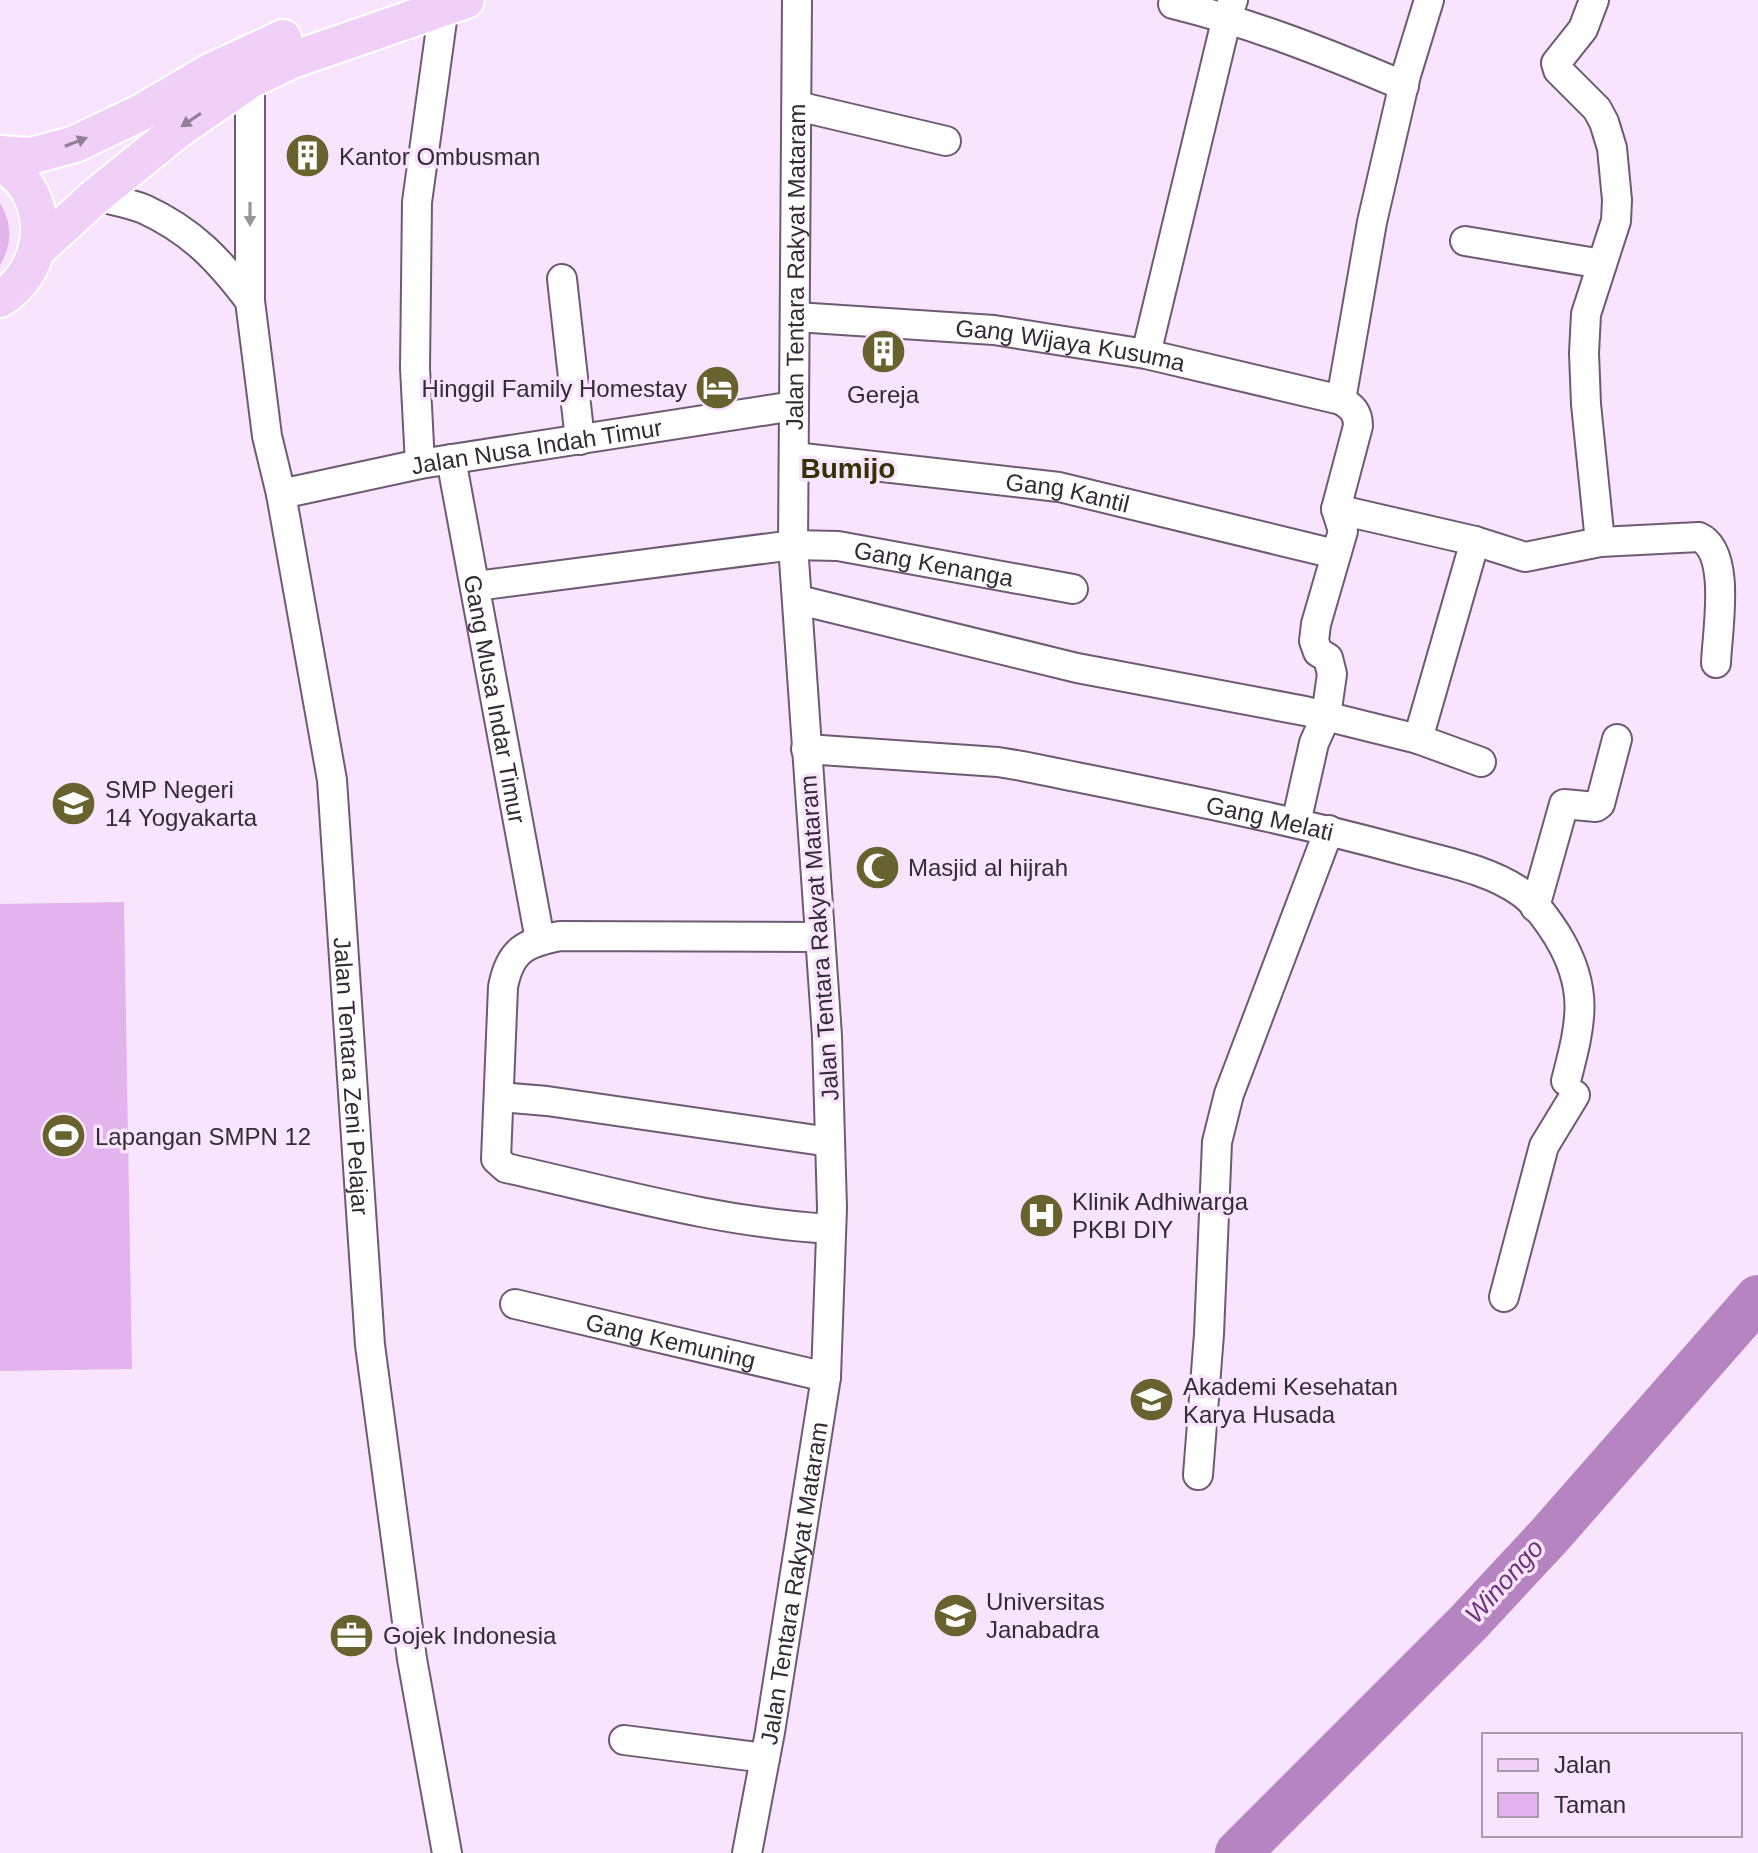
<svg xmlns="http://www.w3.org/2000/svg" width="1758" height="1853" font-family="Arial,sans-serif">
  <rect width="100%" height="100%" fill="#f8e4fd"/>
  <path fill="#e2b3ec" d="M0 203C12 223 13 244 0 265Z
    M124 902 132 1369 0 1371V904Z"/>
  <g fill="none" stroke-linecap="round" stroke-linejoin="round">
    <path stroke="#b684c1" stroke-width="46" d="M1238 1853 1468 1623 1549 1536 1758 1298"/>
    <defs>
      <g id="minor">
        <path d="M1594 0 1583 29 1556 63 1558 70 1597 109 1604 122 1612 148 1617 200 1616 221 1586 314 1584 353 1586 404 1600 542"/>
        <path d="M1173 4C1254 24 1327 53 1404 86"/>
        <path id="s1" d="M250 80V301L267 436 281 494 332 780 370 1345 412 1659 447 1853"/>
        <path d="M797 106 946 141"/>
        <path d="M96 196C111 200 129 203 144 209 192 231 219 260 250 301"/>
        <path d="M1465 241 1602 264"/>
        <path d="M562 279 580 440"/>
        <path id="s2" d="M796 317 994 330 1146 354 1341 400C1352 407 1358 412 1358 426L1336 509 1343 531 1316 624 1314 641 1318 652 1328 658 1332 674 1326 716 1314 743 1296 823"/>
        <path d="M1146 354 1227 17 1233 0"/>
        <path d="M1341 400 1372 222 1406 75 1429 0"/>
        <path id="s3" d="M794 457 1059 487 1335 554"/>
        <path id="s4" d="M451 459 540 940"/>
        <path d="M420 464 415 368 417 202 444 6"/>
        <path id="s5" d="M281 494 420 464 794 406"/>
        <path d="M1336 509 1475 541 1525 557 1600 542 1699 537C1732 552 1717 632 1716 663"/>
        <path id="s6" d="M476 586 793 545 838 546 1073 589"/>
        <path d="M799 600 1077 668 1305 711 1418 739 1481 762"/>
        <path d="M1418 739 1475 541"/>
        <path id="s7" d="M806 749 998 762 1022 766C1149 792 1277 816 1402 850 1441 861 1489 869 1522 893 1536 903 1548 921 1557 935 1590 989 1581 1023 1566 1081"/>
        <path d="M1535 907 1564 804 1596 807 1600 804 1617 739"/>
        <path d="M819 937 560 936C525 943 510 950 503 987L496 1159 506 1168C613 1192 721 1223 831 1229"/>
        <path d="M500 1097 547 1101 830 1142"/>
        <path d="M1504 1297 1544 1146 1575 1095"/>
        <path id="s8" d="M515 1304 826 1377"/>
        <path d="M1198 1475 1209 1334 1217 1142 1229 1094 1329 830"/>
        <path d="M624 1740 765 1758"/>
        <path id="s9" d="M747 1853 770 1732 826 1377 832 1208 827 1036 793 545 797 0"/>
      </g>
      <path id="major" d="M0 154 31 156 75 144 142 112 210 72 283 38
        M0 162C6 167 14 172 20 178 53 216 41 274 0 299
        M38 249 96 196 179 129 250 80 292 60 466 0"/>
    </defs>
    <use href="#minor" stroke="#6f5a73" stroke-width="32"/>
    <use href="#major" stroke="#fff" stroke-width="40"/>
    <use href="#minor" stroke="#fff" stroke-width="28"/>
    <use href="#major" stroke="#f1d0f7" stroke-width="36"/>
  </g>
  <defs><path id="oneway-solid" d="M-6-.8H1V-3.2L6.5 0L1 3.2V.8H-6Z" transform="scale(2)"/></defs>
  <g fill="#927e96">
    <use href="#oneway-solid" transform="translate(191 120) rotate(146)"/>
    <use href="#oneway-solid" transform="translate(76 142) rotate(-21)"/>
  </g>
  <use fill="#9a959a" href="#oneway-solid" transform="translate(250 214) rotate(90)"/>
  <defs>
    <symbol id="building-disc" viewBox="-11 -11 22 22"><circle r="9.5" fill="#68622e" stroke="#f8e4fd"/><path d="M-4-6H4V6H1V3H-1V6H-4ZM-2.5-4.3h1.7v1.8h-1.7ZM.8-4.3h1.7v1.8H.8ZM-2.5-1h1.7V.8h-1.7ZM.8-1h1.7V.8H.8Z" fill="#fff"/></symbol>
    <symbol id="hotel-disc" viewBox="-11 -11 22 22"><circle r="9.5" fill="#68622e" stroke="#f8e4fd"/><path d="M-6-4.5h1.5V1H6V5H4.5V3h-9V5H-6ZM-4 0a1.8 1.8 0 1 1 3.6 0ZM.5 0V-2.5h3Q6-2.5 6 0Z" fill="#fff"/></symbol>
    <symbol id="school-disc" viewBox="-11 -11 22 22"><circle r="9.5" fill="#68622e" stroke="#f8e4fd"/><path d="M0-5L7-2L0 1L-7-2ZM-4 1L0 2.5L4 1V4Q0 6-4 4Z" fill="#fff"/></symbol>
    <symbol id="mosque-disc" viewBox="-11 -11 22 22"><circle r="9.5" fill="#68622e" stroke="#f8e4fd"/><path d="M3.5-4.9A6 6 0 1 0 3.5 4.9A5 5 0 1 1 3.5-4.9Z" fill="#fff"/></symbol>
    <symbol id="stadium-disc" viewBox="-11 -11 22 22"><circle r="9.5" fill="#68622e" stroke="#f8e4fd"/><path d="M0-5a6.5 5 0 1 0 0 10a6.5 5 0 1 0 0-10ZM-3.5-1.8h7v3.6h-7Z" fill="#fff"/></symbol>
    <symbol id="hospital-disc" viewBox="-11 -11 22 22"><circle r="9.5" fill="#68622e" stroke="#f8e4fd"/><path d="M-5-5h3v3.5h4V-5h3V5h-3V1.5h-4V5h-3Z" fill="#fff"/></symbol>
    <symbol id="university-disc" viewBox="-11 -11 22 22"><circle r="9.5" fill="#68622e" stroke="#f8e4fd"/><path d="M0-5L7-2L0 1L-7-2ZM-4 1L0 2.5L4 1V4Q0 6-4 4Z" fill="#fff"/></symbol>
    <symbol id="office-disc" viewBox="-11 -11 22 22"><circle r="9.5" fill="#68622e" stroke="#f8e4fd"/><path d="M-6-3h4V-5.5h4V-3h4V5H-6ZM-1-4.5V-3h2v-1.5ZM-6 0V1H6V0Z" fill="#fff"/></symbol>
  </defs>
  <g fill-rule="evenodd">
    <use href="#building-disc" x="282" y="130" width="51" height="51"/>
    <use href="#building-disc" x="858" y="326" width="51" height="51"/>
    <use href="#hotel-disc" x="692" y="362" width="51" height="51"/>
    <use href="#school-disc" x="48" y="778" width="51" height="51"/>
    <use href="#mosque-disc" x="852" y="842" width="51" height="51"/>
    <use href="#stadium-disc" x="38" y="1110" width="51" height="51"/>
    <use href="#hospital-disc" x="1016" y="1190" width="51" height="51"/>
    <use href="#university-disc" x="1126" y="1374" width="51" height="51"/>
    <use href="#university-disc" x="930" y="1590" width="51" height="51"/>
    <use href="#office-disc" x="326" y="1610" width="51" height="51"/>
  </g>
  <g text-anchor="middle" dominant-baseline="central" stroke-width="7" stroke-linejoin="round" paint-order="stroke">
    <g font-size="24" fill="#342b36" stroke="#f8e4fd" text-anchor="start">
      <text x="339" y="156">Kantor Ombusman</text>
      <text x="687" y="388" text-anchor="end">Hinggil Family Homestay</text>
      <text x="883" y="394" text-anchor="middle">Gereja</text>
      <text x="105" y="789">SMP Negeri<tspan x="105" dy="28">14 Yogyakarta</tspan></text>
      <text x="908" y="867">Masjid al hijrah</text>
      <text x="95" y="1136">Lapangan SMPN 12</text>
      <text x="1072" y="1201">Klinik Adhiwarga<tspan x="1072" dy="28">PKBI DIY</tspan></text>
      <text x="1183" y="1386">Akademi Kesehatan<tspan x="1183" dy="28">Karya Husada</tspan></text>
      <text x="986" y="1601">Universitas<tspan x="986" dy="28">Janabadra</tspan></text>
      <text x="383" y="1635">Gojek Indonesia</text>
    </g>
    <g font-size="24" fill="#342b36" stroke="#f8e4fd">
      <text stroke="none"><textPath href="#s9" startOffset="1594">Jalan Tentara Rakyat Mataram</textPath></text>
      <text stroke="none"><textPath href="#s2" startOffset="276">Gang Wijaya Kusuma</textPath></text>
      <text stroke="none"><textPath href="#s5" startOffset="260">Jalan Nusa Indah Timur</textPath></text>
      <text stroke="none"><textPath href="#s3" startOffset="276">Gang Kantil</textPath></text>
      <text stroke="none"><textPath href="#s6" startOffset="462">Gang Kenanga</textPath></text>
      <text stroke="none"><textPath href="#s4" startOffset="244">Gang Musa Indar Timur</textPath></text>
      <text stroke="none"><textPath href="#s7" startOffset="470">Gang Melati</textPath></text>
      <text transform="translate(819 938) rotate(-94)">Jalan Tentara Rakyat Mataram</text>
      <text stroke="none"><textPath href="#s1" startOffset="1004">Jalan Tentara Zeni Pelajar</textPath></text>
      <text stroke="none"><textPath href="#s8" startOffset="160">Gang Kemuning</textPath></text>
      <text stroke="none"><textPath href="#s9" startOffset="274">Jalan Tentara Rakyat Mataram</textPath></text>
    </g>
    <g font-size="26" font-style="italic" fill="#6f327c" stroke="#f8e4fd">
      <text transform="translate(1504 1581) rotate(-48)">Winongo</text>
    </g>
    <g font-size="28" font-weight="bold" fill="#363105" stroke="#f8e4fd">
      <text x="848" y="468">Bumijo</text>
    </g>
  </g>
  <rect x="1482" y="1733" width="260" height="104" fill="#f8e4fd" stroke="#aa9aad" stroke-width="2"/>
  <rect x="1498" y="1759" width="40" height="12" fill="#f1d0f7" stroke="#aa9aad" stroke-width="2"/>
  <text x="1554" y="1773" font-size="24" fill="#342b36">Jalan</text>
  <rect x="1498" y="1793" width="40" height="24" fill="#e2b3ec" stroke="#aa9aad" stroke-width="2"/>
  <text x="1554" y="1813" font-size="24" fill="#342b36">Taman</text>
</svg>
